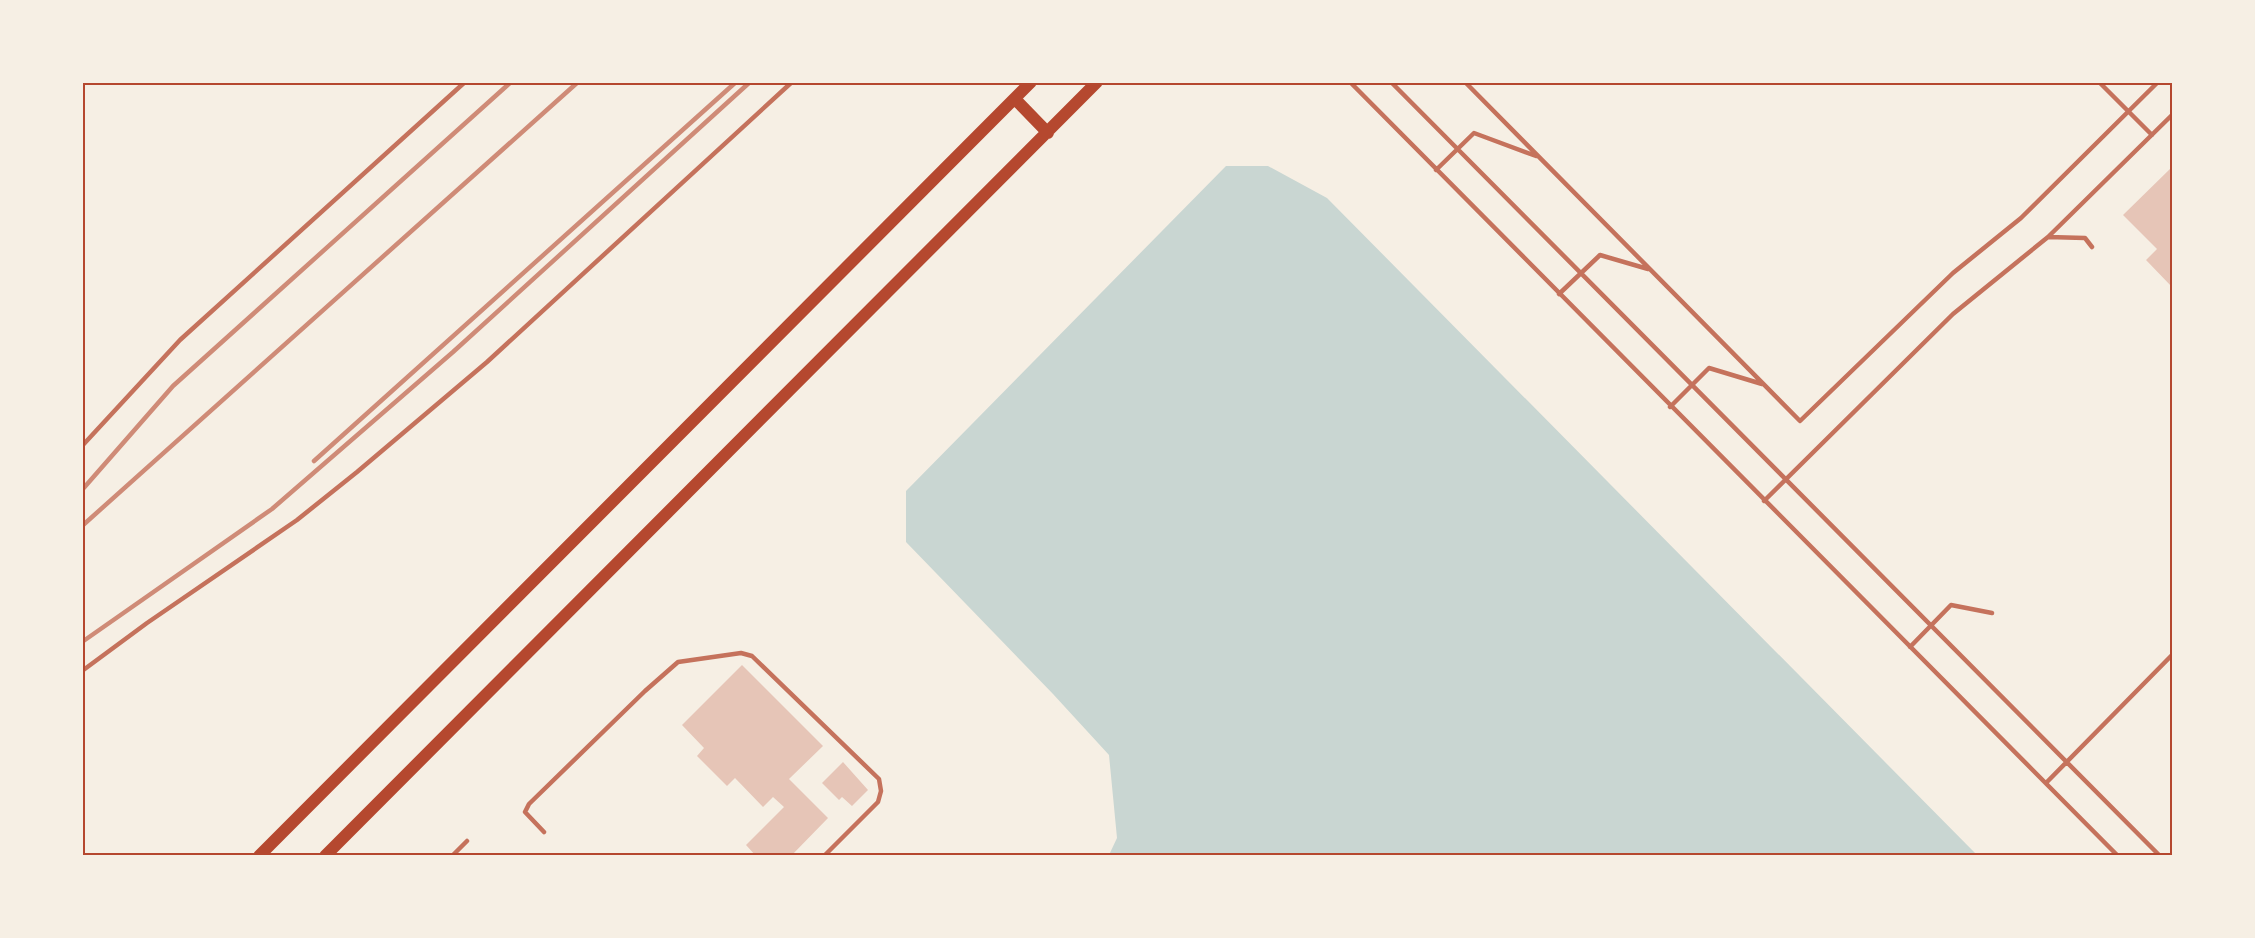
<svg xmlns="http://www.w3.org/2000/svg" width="2255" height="938" font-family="Barlow,sans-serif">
  <rect width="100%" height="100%" fill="#f6efe4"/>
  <path fill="#c9d6d2" d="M1226 166H1268L1327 198 1977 855H1109L1117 838 1109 755 1053 694 906 542V491Z"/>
  <path fill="#e6c5b7" d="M2172 167V287L2146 260 2157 249 2123 215Z
    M742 665 823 746 789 779 828 818 791 856H756L746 845 784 807 773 797 763 807 735 778 727 786 697 756 704 748 682 725Z
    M843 762 868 790 852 806 842 797 839 800 822 783Z"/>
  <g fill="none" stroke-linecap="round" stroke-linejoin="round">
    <path stroke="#c5725c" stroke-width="4.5" d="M1350 82 2118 856
      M1391 82 2160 856
      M1465 82 1800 421 1953 273 2021 218 2158 82
      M2099 82 2152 135
      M1436 170 1474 133 1536 156
      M2048 237 2085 238 2092 247
      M1559 294 1600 255 1648 269
      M1670 407 1709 368 1762 384
      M82 446 180 340 465 82
      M1764 501 1953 314 2048 237 2172 115
      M1910 647 1951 605 1992 613
      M82 671 147 623 297 520 357 472 487 362 792 82
      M2046 783 2172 655
      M544 832 525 812 529 804 645 691 678 662 741 653 752 656 879 779 881 791 878 802 824 856
      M452 856 467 841"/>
    <path stroke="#b5482f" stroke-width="12" d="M1015 99 1048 133
      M259 856 1031 82
      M325 856 1097 82"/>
    <path stroke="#cf8b77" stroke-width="4.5" d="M314 461 736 82
      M82 490 173 386 511 82
      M82 526 578 82
      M82 642 272 509 453 352 750 82"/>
  </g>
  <rect width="2255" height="938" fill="none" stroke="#f6efe4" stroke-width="168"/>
  <rect x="84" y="84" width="2087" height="770" fill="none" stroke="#b5482f" stroke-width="2"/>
</svg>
